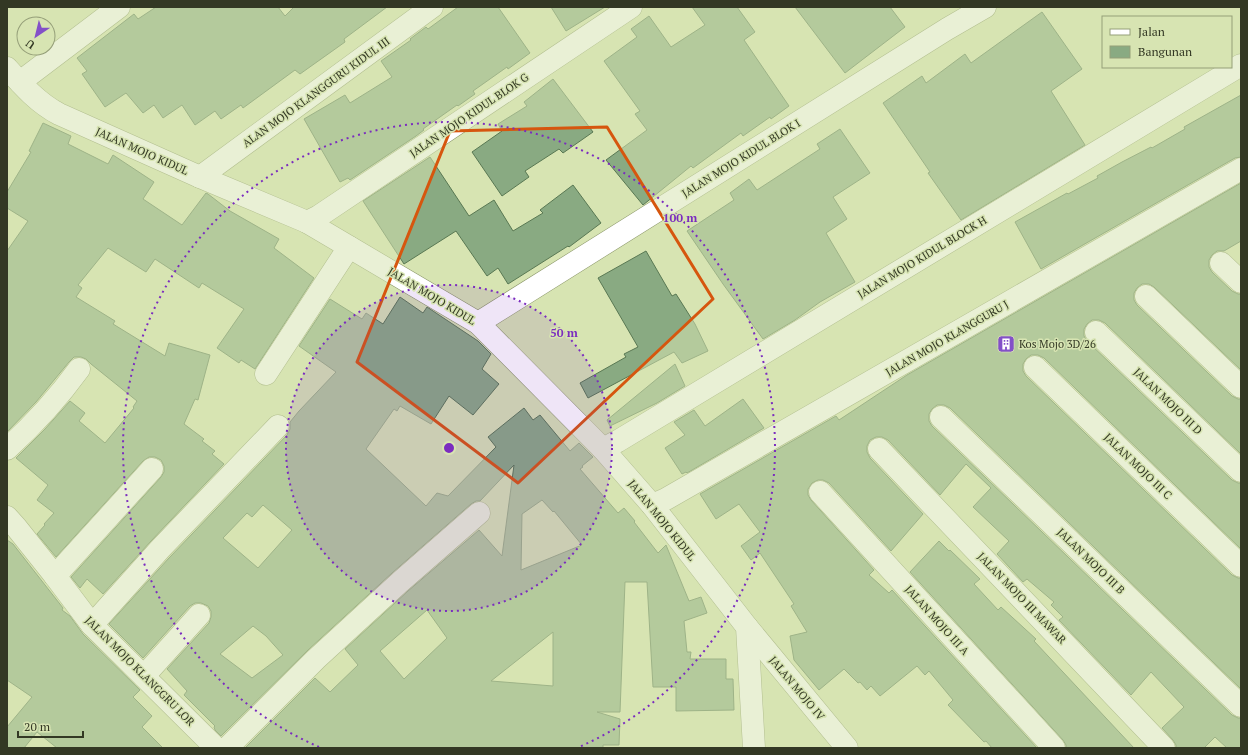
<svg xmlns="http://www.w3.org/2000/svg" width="1248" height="755" viewBox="0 0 1248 755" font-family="'PT Serif',serif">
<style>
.building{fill:#89aa82;stroke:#597853;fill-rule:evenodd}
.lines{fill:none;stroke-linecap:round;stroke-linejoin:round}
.street-casing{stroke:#879365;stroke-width:23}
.street{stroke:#fff;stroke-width:22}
.marked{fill:none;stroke:#d6560e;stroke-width:3;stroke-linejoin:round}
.ring{fill:none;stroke:#7b2cbf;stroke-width:2;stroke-dasharray:2 4}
.labels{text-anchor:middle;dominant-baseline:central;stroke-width:3;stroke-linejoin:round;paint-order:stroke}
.street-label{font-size:11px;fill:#333824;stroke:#d7e4b2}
.poi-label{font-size:11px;fill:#333824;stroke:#d7e4b2;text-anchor:start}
.centre{fill:#7b2cbf;stroke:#d7e4b2;stroke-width:2}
.ring-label{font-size:12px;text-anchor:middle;font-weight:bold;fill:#7b2cbf;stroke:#d7e4b2;stroke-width:3;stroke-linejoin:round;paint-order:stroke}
</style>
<rect width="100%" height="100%" fill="#d7e4b2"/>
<g class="building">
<path d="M156 7H278L285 16 294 7H387L344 39 345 42 300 74 295 70 243 108 241 105 221 119 215 111 195 125 182 105 163 118 154 105 143 113 126 93 105 107 82 74 87 71 77 58 134 14 138 19Z"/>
<path d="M458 7H498L530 53 508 69 507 67 473 91 475 94 458 106 457 105 423 129 424 130 416 136 350 180 348 178 340 182 304 119 345 95 350 103 392 77 381 61 411 40 410 39 426 27 428 29Z"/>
<path d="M551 7H605L566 31Z"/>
<path d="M692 7H737L755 32 744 40 789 106 771 119 770 117 743 136 741 133 693 168 691 166 643 205 606 160 647 130 635 114 640 111 604 61 637 37 631 29 649 16 671 47 705 25Z"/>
<path d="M795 7H890L905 27 845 73Z"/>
<path d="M1042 12 1082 69 1051 91 1085 145 961 220 928 173 930 172 883 103 922 76 926 83 965 54 971 63Z"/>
<path d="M553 79 593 132 563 153 559 149 525 171 529 177 502 196 472 152 502 131 498 124 527 106 524 102Z"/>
<path d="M1241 95V157L1235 158 1041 269 1015 222 1067 193 1068 194 1098 178 1097 176 1122 162 1151 147 1152 148 1185 129 1184 127Z"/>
<path d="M43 123 71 136 68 144 108 164 113 155 154 182 143 199 182 225 206 193 208 194 230 211 279 239 274 248 314 278 255 369 241 360 239 363 217 348 244 309 202 283 199 288 155 259 146 272 108 248 78 285 82 288 76 297 115 321 113 324 165 356 169 343 210 355 198 400 195 399 184 424 204 439 202 441 215 451 212 454 224 464 151 541 103 594 87 579 80 588 71 577 161 477 164 472V466L161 460 155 457H149L143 461 56 557 37 534 45 525 44 524 54 513 37 500 48 485 16 458 45 429 70 401 85 413 79 421 105 443 134 408 133 407 137 401 91 364 86 359 81 357H74L69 362 36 402 7 432V251L28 221 7 208V192L31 152 29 151Z"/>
<path d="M840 129 870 173 833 197 847 219 826 233 855 282 820 302 795 320 763 339 723 284 687 231 734 200 730 193 749 179 757 190 820 149 817 144Z"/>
<path d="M430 157 469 216 494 200 513 231 543 213 540 210 573 185 601 223 569 247 568 246 508 284 498 268 487 276 456 231 404 264 363 201Z"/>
<path d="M1241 183V241L1224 251H1217L1212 255 1209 260V267L1212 272 1232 291 1238 294H1241V370L1154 287 1149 284H1142L1137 288 1134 293V300L1137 305 1232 396 1238 399H1241V454L1105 323 1099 320H1092L1087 324 1084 329V336L1087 341 1232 480 1238 483H1241V549L1044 358 1038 355H1031L1026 359 1023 364V371L1026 376 1232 575 1238 578H1241V689L950 408 944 405H937L932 409 929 414V421L932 426 1232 715 1238 718H1241V748H1227L1215 737 1204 748H1176V745L1173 740 1162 728 1184 707 1151 672 1131 695 1059 620 1063 617 1051 605 1054 602 1027 579 1023 582 997 554 1009 541 973 507 991 488 966 464 940 495 888 440 882 437H876L870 440 867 446V452L870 458 923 514 891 551 829 483 823 480H818L812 483 808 489V495L811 500 874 570 869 575 889 593 892 590 1037 748H992L986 741 984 742 948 705 953 700 929 671 925 675 917 666 880 696 871 686 867 690 860 682 858 683 844 669 819 690 794 660 790 636 807 632 791 606 794 604 760 553 751 560 741 546 760 532 739 504 716 519 700 494 836 416 839 420 907 375Z"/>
<path d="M646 251 672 296 676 294 695 324 708 351 682 363 674 352 588 398 580 383 626 357 624 354 638 347 598 278Z"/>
<path d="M400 297 423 313 427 307 478 341 491 354 482 369 499 384 473 415 449 396 431 424 400 406 397 411 394 409 366 449 426 506 437 493 448 496 496 447 488 437 524 408 533 420 540 415 570 451 579 443 593 457 582 466 583 467 580 469 618 513 624 508 635 521 634 522 658 553 666 545 689 601 701 597 707 613 684 621 687 652H691L690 659H726V679H733L734 710 676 711V687H653L647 582H625L620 712H597L620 719 619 745H603V748H245L315 678 330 692 358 665 345 649 408 591 479 530 502 556 514 465 480 501H476L471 504 392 573 308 650 221 736 215 730 214 727 215 726 184 695 187 691 167 669 209 623 211 617V611L208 606 201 603H195L190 606 143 658 109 624 169 558 287 435 290 429V422L299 411 336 372 299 346 330 299 362 319 366 313 383 324ZM542 500 553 512 554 511 582 545 521 570 522 514ZM263 505 292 530 258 568 223 538 247 513 252 517ZM427 610 447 638 404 679 380 651ZM253 626 266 636 283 655 252 678 220 654ZM553 632V686L491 681Z"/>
<path d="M675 364 685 386 657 403 610 426 607 420Z"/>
<path d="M743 399 764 428 687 473 686 472 682 474 665 448 685 435 674 422 694 410 705 426Z"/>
<path d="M7 540 13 544 63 608 62 610 70 616 83 634 140 690 133 697 152 716 142 727 163 748H57L37 732 24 748H7V727L32 697 7 680Z"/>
<path d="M939 541 949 551 950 550 980 579 974 584 998 610 1001 607 1036 639 1034 641 1134 748H1066V745L1063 740 910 572Z"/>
</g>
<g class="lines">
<defs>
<g id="street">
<path d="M7 68C23 86 38 103 59 114L200 177 307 222 478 323 603 449 652 505 747 627 754 748"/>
<path d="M20 82 119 7"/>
<path d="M200 177 432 7"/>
<path d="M307 222 319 216 631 7"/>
<path d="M1221 263 1241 282"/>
<path d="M1146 296 1241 387"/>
<path d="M478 323 947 29 985 7"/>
<path d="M1096 332 1241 471"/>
<path d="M1035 367 1241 566"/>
<path d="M266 374 349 247"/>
<path d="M941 417 1241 706"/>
<path d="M7 449C33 425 58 398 79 369"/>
<path d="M603 449 618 441 1241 65"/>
<path d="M879 449 1164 748"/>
<path d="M820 492 1054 748"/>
<path d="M652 505 666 499 1241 169"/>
<path d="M7 517 16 527 55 576 92 625 216 748"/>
<path d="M55 576 152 469"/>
<path d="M92 625 160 549 278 426"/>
<path d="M747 627 847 748"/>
<path d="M144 676 199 615"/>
<path d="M227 748 316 659 400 582 479 513"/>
</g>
</defs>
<use href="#street" class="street-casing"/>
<use href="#street" class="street"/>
</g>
<path d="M0 0H1248V755H0ZM607 127 713 299 518 483 357 362 450 131Z" fill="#d7e4b2" fill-opacity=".55" fill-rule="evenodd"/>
<path class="marked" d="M607 127 713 299 518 483 357 362 450 131Z"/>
<circle cx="449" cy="448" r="163" fill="#7b2cbf" fill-opacity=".12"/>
<g class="ring">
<circle cx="449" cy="448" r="163"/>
<path d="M319 747A326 326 0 1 1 579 747"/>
</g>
<defs>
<symbol id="building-square" viewBox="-11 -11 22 22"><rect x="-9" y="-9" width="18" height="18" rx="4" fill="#8350c8" stroke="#d7e4b2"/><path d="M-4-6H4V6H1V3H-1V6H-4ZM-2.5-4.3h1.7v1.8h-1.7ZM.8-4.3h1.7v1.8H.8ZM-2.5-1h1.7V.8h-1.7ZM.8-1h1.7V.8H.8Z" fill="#fff"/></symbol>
</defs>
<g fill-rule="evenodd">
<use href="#building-square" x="996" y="334" width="20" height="20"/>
</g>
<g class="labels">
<g class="street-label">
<text transform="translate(316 92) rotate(-36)">ALAN MOJO KLANGGURU KIDUL III</text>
<text transform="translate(469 115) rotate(-34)">JALAN MOJO KIDUL BLOK G</text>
<text transform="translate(142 151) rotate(24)">JALAN MOJO KIDUL</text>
<text transform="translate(741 158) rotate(-32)">JALAN MOJO KIDUL BLOK I</text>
<text transform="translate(922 257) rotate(-31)">JALAN MOJO KIDUL BLOCK H</text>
<text transform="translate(432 296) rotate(31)">JALAN MOJO KIDUL</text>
<text transform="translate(947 338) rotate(-30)">JALAN MOJO KLANGGURU J</text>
<text transform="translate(1168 401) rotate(44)">JALAN MOJO III D</text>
<text transform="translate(1138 466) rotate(44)">JALAN MOJO III C</text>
<text transform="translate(662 520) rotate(51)">JALAN MOJO KIDUL</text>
<text transform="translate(1091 561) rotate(44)">JALAN MOJO III B</text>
<text transform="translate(1022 598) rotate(46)">JALAN MOJO III MAWAR</text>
<text transform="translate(937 620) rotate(48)">JALAN MOJO III A</text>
<text transform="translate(140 671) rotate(45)">JALAN MOJO KLANGGRU LOR</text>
<text transform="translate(797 688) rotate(50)">JALAN MOJO IV</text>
</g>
<g class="poi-label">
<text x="1019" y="344">Kos Mojo 3D/26</text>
</g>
</g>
<circle cx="449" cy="448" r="6" class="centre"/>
<g class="ring-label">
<text x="680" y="222">100 m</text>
<text x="564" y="337">50 m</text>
</g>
<rect width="1248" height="755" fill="none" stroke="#333824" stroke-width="16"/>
<rect x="1102" y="16" width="130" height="52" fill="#d7e4b2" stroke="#959f79"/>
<rect x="1110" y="29" width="20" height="6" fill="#ffffff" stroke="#959f79"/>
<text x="1138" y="36" font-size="12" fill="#333824">Jalan</text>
<rect x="1110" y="46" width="20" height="12" fill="#89aa82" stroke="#959f79"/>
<text x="1138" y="56" font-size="12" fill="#333824">Bangunan</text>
<g transform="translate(36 36) rotate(215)"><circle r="19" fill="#d7e4b2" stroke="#959f79"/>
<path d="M0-3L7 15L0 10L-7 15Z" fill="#8350c8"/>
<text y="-6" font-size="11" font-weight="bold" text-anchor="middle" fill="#333824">U</text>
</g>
<path d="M18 731v6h65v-6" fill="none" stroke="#333824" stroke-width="2"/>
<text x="24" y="731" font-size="12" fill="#333824" stroke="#d7e4b2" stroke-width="3" paint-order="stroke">20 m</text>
</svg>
